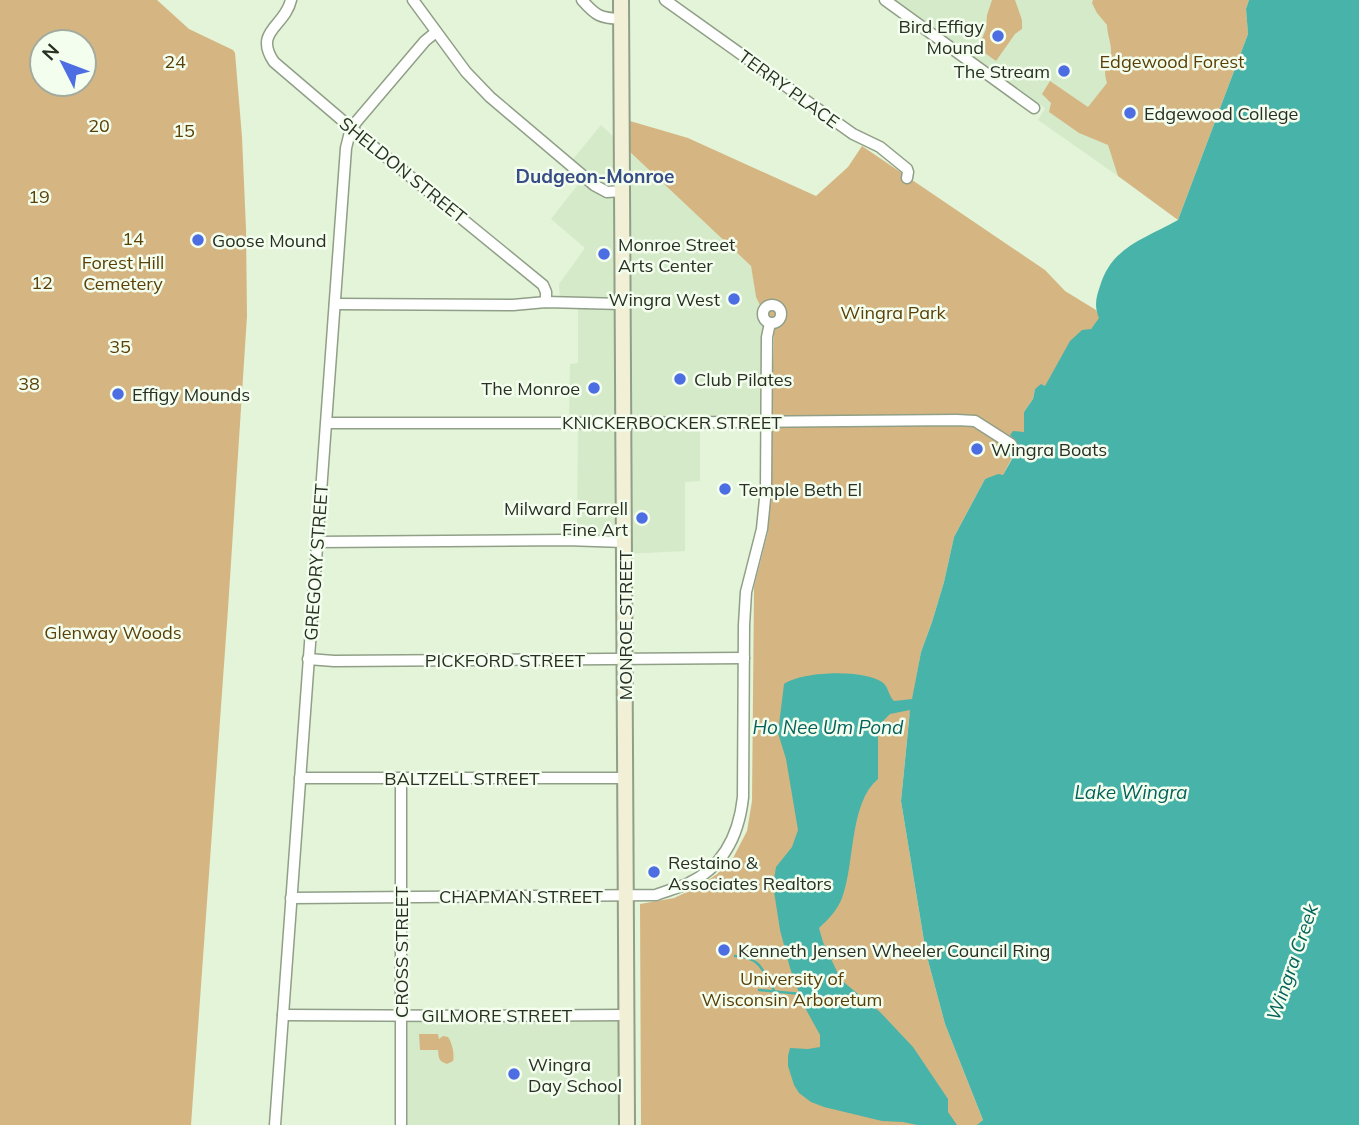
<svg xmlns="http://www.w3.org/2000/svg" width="1359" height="1125" viewBox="0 0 1359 1125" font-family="Mulish,sans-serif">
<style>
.built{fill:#d5eac9}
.green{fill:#d5b683;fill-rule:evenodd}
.water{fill:#48b3a9}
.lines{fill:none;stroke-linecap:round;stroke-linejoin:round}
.stream{stroke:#48b3a9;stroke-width:2.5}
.street-casing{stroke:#909f87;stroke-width:13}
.secondary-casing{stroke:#909f87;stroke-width:18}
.street{stroke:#fff;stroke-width:10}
.secondary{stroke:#f1f0d6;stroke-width:14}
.poi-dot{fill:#4c6ee2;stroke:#f4feee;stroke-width:2.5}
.labels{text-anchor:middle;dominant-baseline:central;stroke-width:5;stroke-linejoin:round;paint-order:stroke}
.poi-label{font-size:18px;fill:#292f25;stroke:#f4feee;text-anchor:start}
.park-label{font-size:18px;fill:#5a3f06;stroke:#f4feee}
.street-label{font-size:18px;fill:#292f25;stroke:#f4feee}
.neighbourhood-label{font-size:19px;font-weight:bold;fill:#384c86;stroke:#f4feee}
.water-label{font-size:19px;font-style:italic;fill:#04625c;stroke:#f4feee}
</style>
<rect width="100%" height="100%" fill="#e3f4d9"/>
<g class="built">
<path d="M895 0H1249L1246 9 1248 34 1128 183 1038 120 1045 108Z"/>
<path d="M601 125 751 266 756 296 762 311V317L766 323V421L700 422V481L685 482V551L625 554 624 542 577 541 578 423H569L570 364 578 363V303H560L559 284 585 248 551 219 580 182 565 169Z"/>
<path d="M627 1015V1125H401V1016Z"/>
</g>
<g class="green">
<path d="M0 0H157L189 29 233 50 235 53 242 137 246 229 247 316 228 609 191 1125H0ZM42 42H84V84H42Z"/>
<path d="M992 0H1015L1022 20V29L1015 34 996 61 978 48 986 29 987 15Z"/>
<path d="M1093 0H1249L1246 9 1248 34 1178 220 1118 176 1108 145 1079 133 1049 112 1051 103 1042 94 1050 81 1088 107 1107 83C1102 65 1109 69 1111 54 1112 45 1107 34 1107 25L1097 13 1092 3Z"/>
<path d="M630 121 688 138 816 196 848 167 862 146 1045 270 1065 291 1096 310 1100 318 1091 329 1071 341 1045 387 1035 389 1033 399 1024 412V432L1014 439 1007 454 1012 458 1003 475 985 479 954 537 944 582 932 622 921 652 909 719 901 801 926 953 945 1024 983 1120 978 1125H641L640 904 674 898 700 886 717 874 732 860 747 831 752 801 754 587 768 532 774 334 756 297 751 266 630 152Z"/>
<path d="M419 1034H438L439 1039 443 1036 448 1037C452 1042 455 1056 453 1061L447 1064C438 1061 439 1058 438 1050H420Z"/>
</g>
<path class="water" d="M1249 0H1359V1125H977L983 1120 945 1024 926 953 901 801 910 710 890 714 878 726V779C849 803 855 864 842 898 838 909 828 920 819 928L823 942 841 980 880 1012 913 1047 948 1099V1112L957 1125H917L903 1122 882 1121 824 1107 811 1102 799 1093 794 1085 788 1066V1056L790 1048 808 1049 820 1047V1035L803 1004 790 968 780 930 773 885 776 867 792 847 798 830 786 759 778 733 784 684C802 671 864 669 882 682 889 687 888 695 894 701L912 699 921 652 932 622 944 582 954 537 985 479 998 474 1003 475 1012 459 1007 454 1014 439 1010 435 1013 431 1024 432V412L1033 399 1035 389 1041 384 1045 386 1070 341 1082 330 1091 329 1099 318C1094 306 1096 298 1100 286 1112 246 1145 239 1178 220L1248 34 1246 9Z"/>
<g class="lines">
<g class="stream">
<path d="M735 956C761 957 763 971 775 992"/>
<path d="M759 990 801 994"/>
</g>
<defs>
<g id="street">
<path d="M291 0C285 27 253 31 274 62L363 138 543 285 546 292V302"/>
<path d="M413 0 466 72 490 97 594 185 607 192 622 191"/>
<path d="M582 0C596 16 600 18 621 19"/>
<path d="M665 0 853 134 880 147 907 169 908 172 907 178"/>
<path d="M885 0 1034 108"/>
<path d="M335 304 513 305 546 302 622 304"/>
<circle cx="772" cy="314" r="9"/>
<path d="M327 423H624L957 420 975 421 1011 444"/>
<path d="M318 542 566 540 624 542"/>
<path d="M308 659 334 661 744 658"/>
<path d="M300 778H625"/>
<path d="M401 778V1125"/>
<path d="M291 898 656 895C666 891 677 888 687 884 724 867 739 835 743 797L744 625 746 592 762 529 766 489 767 337 770 323"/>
<path d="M283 1015 481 1016 627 1015"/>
<path d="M275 1125 346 148 351 128 425 41 436 32"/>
</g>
<path id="secondary" d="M621 0 627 1125"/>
</defs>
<use href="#street" class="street-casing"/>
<use href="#secondary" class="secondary-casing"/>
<use href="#street" class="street"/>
<use href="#secondary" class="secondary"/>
</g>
<g class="poi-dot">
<circle cx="998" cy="36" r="7"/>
<circle cx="1064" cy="71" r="7"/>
<circle cx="1130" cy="113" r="7"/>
<circle cx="198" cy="240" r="7"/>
<circle cx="604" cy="254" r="7"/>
<circle cx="734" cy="299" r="7"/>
<circle cx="680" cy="379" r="7"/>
<circle cx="594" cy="388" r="7"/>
<circle cx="118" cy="394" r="7"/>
<circle cx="977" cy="449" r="7"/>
<circle cx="725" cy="489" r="7"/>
<circle cx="642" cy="518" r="7"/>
<circle cx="654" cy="872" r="7"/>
<circle cx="724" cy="950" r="7"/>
<circle cx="514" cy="1074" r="7"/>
</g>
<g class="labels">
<g class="poi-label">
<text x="984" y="26" text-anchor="end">Bird Effigy<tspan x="984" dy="21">Mound</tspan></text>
<text x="1050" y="71" text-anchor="end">The Stream</text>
<text x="1144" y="113">Edgewood College</text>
<text x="212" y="240">Goose Mound</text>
<text x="618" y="244">Monroe Street<tspan x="618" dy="21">Arts Center</tspan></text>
<text x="720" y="299" text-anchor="end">Wingra West</text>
<text x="694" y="379">Club Pilates</text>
<text x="580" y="388" text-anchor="end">The Monroe</text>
<text x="132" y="394">Effigy Mounds</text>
<text x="991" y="449">Wingra Boats</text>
<text x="739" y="489">Temple Beth El</text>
<text x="628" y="508" text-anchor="end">Milward Farrell<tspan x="628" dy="21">Fine Art</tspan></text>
<text x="668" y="862">Restaino &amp;<tspan x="668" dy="21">Associates Realtors</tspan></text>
<text x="738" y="950">Kenneth Jensen Wheeler Council Ring</text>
<text x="528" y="1064">Wingra<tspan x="528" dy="21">Day School</tspan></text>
</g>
<g class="park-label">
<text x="175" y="61">24</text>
<text x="1172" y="61">Edgewood Forest</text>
<text x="99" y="125">20</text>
<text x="184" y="130">15</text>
<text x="39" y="196">19</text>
<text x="133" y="238">14</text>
<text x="123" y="262">Forest Hill<tspan x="123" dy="21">Cemetery</tspan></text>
<text x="42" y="282">12</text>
<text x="893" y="312">Wingra Park</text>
<text x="120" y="346">35</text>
<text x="29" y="383">38</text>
<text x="113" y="632">Glenway Woods</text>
<text x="792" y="978">University of<tspan x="792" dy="21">Wisconsin Arboretum</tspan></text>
</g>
<g class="street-label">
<text transform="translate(789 89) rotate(36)">TERRY PLACE</text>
<text transform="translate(403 170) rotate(39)">SHELDON STREET</text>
<text x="672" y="422">KNICKERBOCKER STREET</text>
<text transform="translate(316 562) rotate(-86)">GREGORY STREET</text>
<text transform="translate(625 625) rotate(-90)">MONROE STREET</text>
<text x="505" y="660">PICKFORD STREET</text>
<text x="462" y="778">BALTZELL STREET</text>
<text x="521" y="896">CHAPMAN STREET</text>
<text transform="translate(401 952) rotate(-90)">CROSS STREET</text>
<text x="497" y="1015">GILMORE STREET</text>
</g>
<g class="neighbourhood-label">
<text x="595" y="176">Dudgeon-Monroe</text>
</g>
<g class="water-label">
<text x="828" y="727">Ho Nee Um Pond</text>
<text x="1131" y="792">Lake Wingra</text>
<text transform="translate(1292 962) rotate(-71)">Wingra Creek</text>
</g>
</g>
<g transform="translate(63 63) rotate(312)"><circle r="33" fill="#f4feee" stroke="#a3ab9e" stroke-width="2"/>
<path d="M0-5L12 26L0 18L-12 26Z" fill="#4c6ee2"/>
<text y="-10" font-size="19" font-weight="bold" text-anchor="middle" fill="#292f25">N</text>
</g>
</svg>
